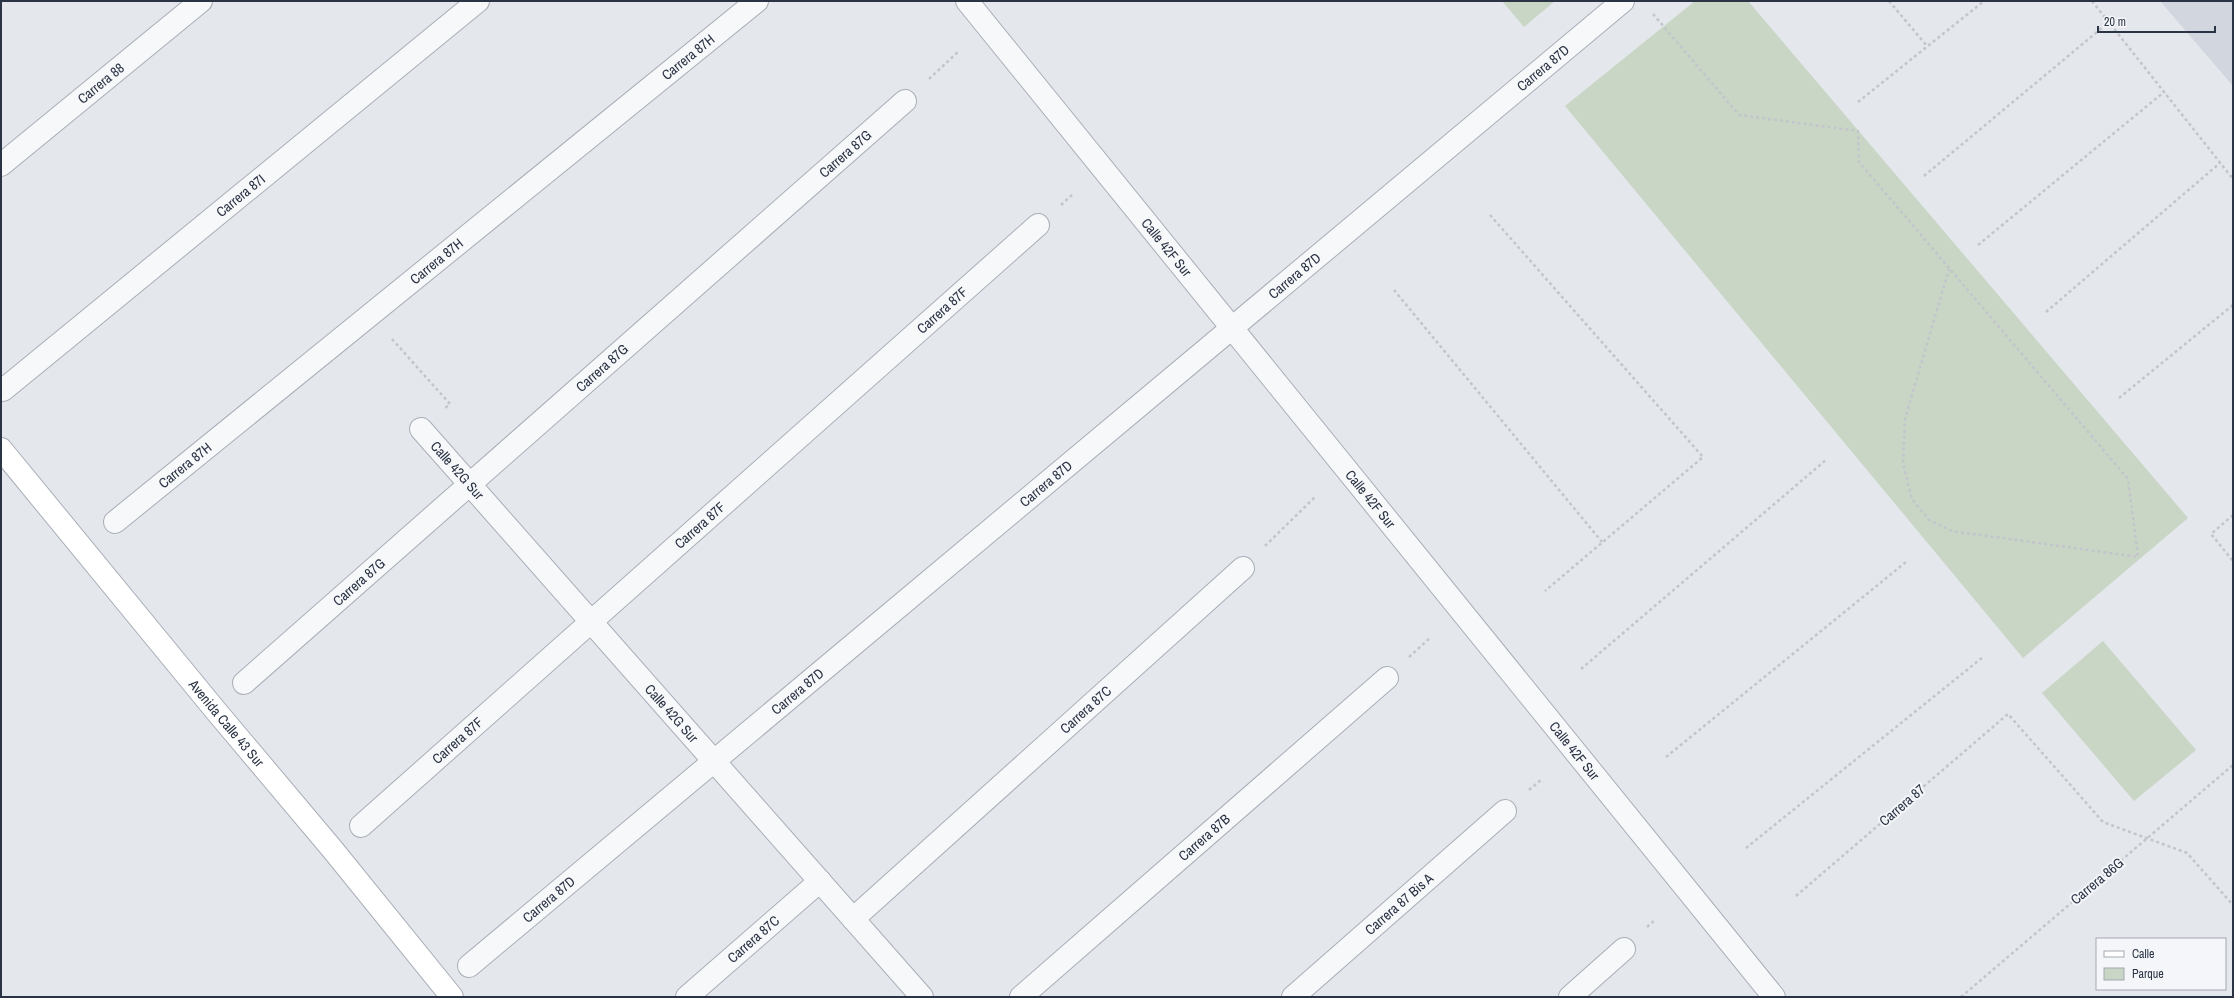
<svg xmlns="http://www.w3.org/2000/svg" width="2234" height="998" viewBox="0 0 2234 998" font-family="'Archivo Narrow',sans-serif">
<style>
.built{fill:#d2d6de}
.green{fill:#c9d6c5}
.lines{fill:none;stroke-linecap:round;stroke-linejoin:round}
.street-casing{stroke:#a9aeb7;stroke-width:24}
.secondary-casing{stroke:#a9aeb7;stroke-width:24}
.path{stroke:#c2c5cb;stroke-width:2.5;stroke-dasharray:3 3;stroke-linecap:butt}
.street{stroke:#f7f8fa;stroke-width:22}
.secondary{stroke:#fff;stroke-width:22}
.labels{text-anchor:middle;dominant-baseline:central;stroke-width:4;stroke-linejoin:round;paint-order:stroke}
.street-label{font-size:14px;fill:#2b3445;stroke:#f4f6f9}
</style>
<rect width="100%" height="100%" fill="#e4e7ec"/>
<path class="built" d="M2160 1H2233V86Z"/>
<g class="green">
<path d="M1502 1H1555L1524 27Z"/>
<path d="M1695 1H1748L2188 518 2023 658 1565 106Z"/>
<path d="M2103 641 2196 750 2134 801 2042 693Z"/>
</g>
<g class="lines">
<defs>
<g id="street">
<path id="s1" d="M967 1 1774 997"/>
<path id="s2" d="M1 165 201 1"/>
<path id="s3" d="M3 390 478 1"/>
<path id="s4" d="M421 429 922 997"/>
<path id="s5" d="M115 522 757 1"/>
<path id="s6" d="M244 683 905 101"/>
<path id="s7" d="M361 826 1038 225"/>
<path id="s8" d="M853 919 1243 568"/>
<path id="s9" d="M469 966 1623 1"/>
<path id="s10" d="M687 997 820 881"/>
<path id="s11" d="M1021 997 1387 678"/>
<path id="s12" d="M1293 997 1505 811"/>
<path d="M1570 997 1624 949"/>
</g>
<g id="secondary">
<path id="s13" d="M1 449 216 711 333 850 452 997"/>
</g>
</defs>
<use href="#street" class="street-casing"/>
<use href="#secondary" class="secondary-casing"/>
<g class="path">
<path d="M1889 1 1927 46"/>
<path d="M2092 1 2233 179"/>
<path d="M1653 14 1739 115 1858 131 1859 162 2128 479 2138 557 1952 531 1929 520 1912 499 1903 463 1905 419 1949 269"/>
<path d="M929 79 959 51"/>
<path d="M1858 102 1984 1"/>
<path d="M1924 176 2109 22"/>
<path d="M1061 205 1073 194"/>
<path d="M1490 215 1703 457 1545 591"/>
<path d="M1978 245 2164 92"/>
<path d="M1394 290 1602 542"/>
<path d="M2046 312 2220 163"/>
<path d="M392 339 450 404 445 408"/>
<path d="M2119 398 2233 305"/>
<path d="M2233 515 2211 534 2233 561"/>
<path d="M1265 546 1316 496"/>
<path d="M1409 657 1430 638"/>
<path d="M1581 669 1827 459"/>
<path d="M1666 757 1906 562"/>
<path d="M1529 790 1542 779"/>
<path d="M1746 848 1983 657"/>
<path d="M1796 896 2008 714 2103 822 2187 853 2233 905"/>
<path d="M1647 927 1655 920"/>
<path d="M1961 997 2233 765"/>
</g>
<use href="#street" class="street"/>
<use href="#secondary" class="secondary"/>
</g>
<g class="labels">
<g class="street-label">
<text stroke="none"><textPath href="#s5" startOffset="738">Carrera 87H</textPath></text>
<text stroke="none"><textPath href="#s9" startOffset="1400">Carrera 87D</textPath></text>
<text stroke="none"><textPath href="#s2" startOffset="129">Carrera 88</textPath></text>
<text stroke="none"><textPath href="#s6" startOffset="801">Carrera 87G</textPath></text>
<text stroke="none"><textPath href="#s3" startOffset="307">Carrera 87I</textPath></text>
<text stroke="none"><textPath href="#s1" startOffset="317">Calle 42F Sur</textPath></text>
<text stroke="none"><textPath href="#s5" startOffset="414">Carrera 87H</textPath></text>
<text stroke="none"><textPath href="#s9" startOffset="1076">Carrera 87D</textPath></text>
<text stroke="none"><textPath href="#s7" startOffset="777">Carrera 87F</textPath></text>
<text stroke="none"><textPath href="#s6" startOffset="477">Carrera 87G</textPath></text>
<text stroke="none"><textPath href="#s5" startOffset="90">Carrera 87H</textPath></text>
<text stroke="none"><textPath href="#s4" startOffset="55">Calle 42G Sur</textPath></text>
<text stroke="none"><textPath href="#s9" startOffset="752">Carrera 87D</textPath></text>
<text stroke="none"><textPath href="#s1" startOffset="641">Calle 42F Sur</textPath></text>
<text stroke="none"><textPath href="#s7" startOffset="453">Carrera 87F</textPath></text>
<text stroke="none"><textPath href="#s6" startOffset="153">Carrera 87G</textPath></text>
<text stroke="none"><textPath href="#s9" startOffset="428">Carrera 87D</textPath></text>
<text stroke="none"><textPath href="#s8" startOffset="313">Carrera 87C</textPath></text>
<text stroke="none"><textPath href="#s4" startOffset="379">Calle 42G Sur</textPath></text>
<text stroke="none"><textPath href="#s13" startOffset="355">Avenida Calle 43 Sur</textPath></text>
<text stroke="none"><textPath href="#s7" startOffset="129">Carrera 87F</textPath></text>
<text stroke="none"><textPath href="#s1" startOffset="965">Calle 42F Sur</textPath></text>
<text transform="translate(1902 805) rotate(-41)">Carrera 87</text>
<text stroke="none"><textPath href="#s11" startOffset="243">Carrera 87B</textPath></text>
<text transform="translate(2097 881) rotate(-40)">Carrera 86G</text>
<text stroke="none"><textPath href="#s9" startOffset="104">Carrera 87D</textPath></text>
<text stroke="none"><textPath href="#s12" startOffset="141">Carrera 87 Bis A</textPath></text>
<text stroke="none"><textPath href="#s10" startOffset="88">Carrera 87C</textPath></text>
</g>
</g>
<rect width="2234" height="998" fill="none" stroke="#2b3445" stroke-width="4"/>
<rect x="2096" y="938" width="130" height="52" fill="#f4f6f9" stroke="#a4a8b1"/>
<rect x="2104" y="951" width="20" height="6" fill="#ffffff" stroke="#a4a8b1"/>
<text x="2132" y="958" font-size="12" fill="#2b3445">Calle</text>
<rect x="2104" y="968" width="20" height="12" fill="#c9d6c5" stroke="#a4a8b1"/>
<text x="2132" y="978" font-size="12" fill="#2b3445">Parque</text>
<path d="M2098 26v6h117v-6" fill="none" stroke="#2b3445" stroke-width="2"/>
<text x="2104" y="26" font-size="12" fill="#2b3445" stroke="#f4f6f9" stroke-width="3" paint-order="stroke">20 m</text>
</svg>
